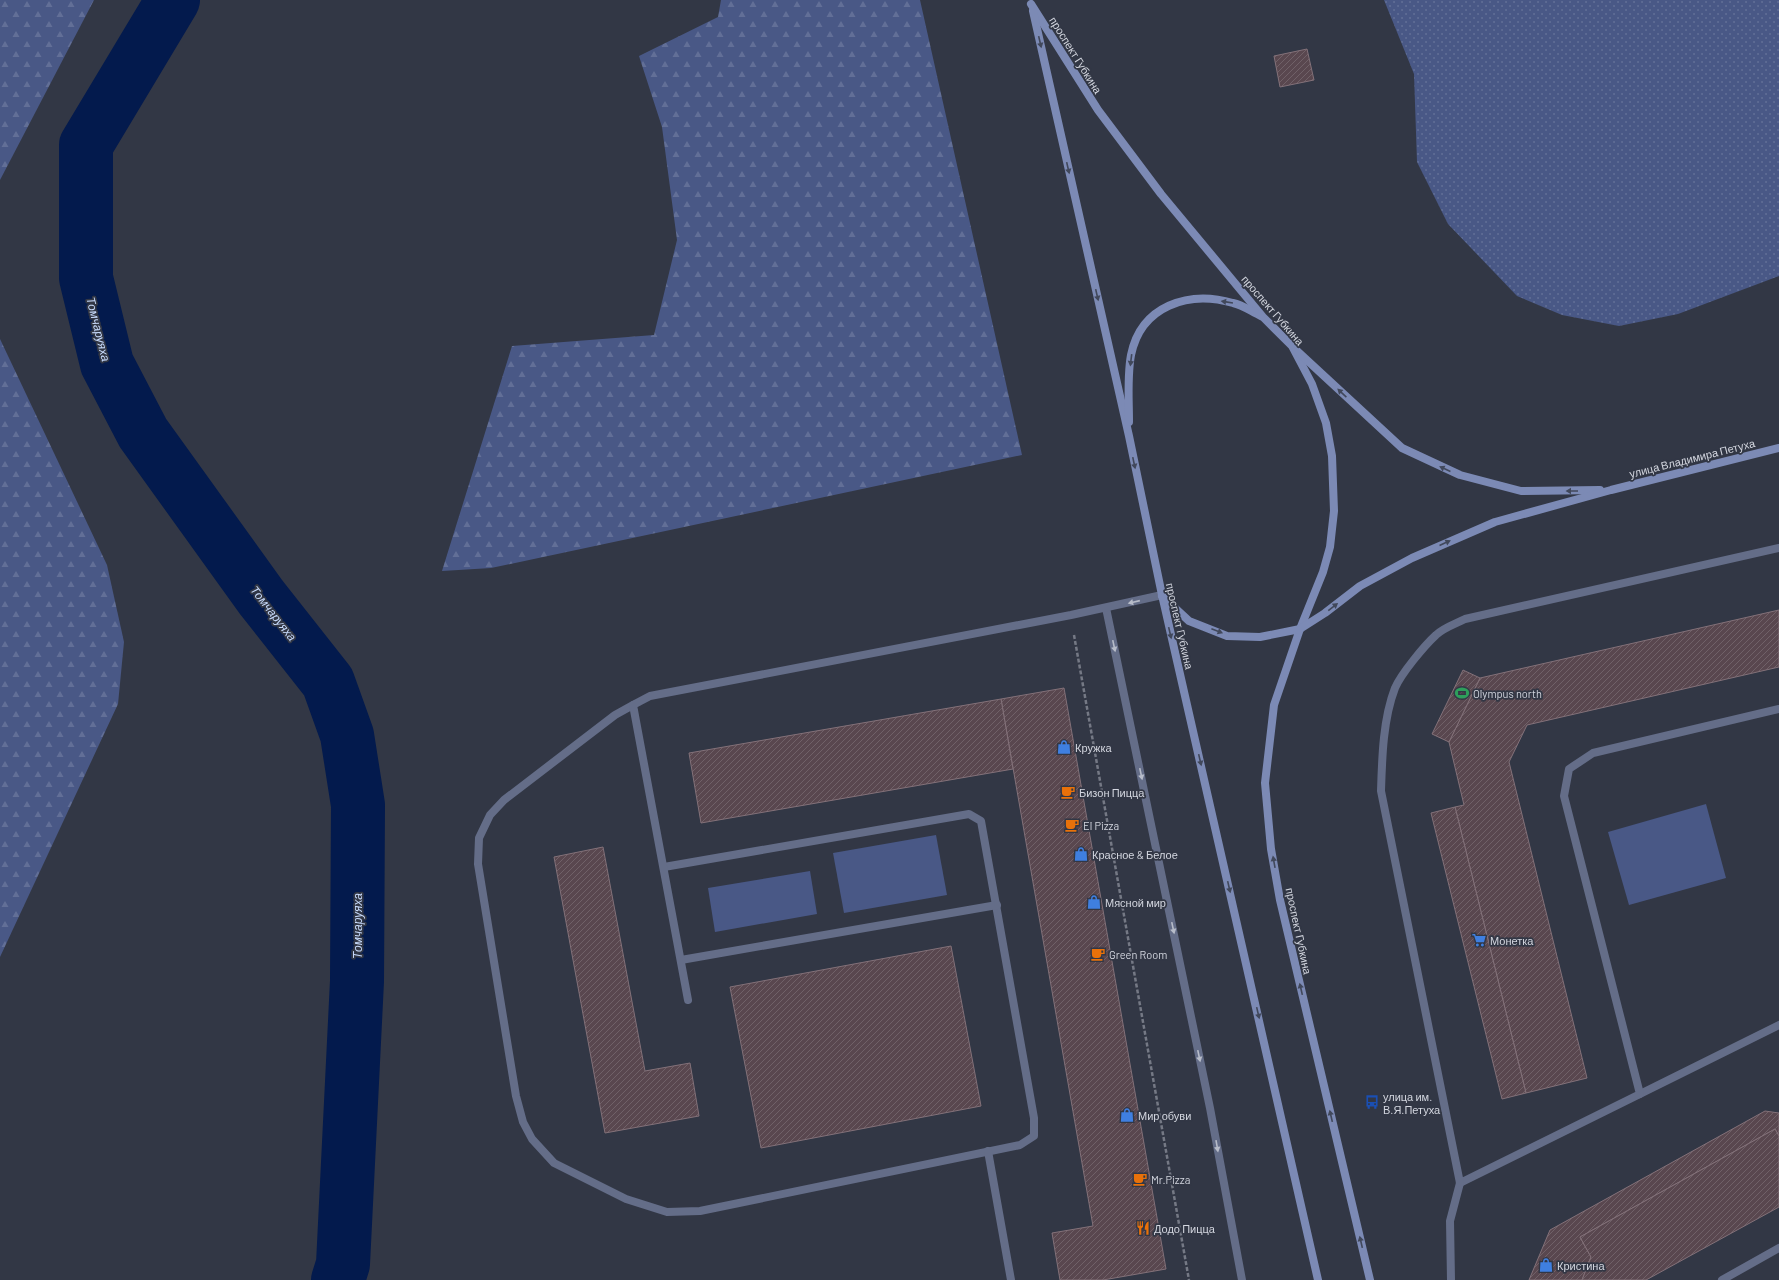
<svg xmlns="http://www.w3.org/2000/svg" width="1779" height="1280" viewBox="0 0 1779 1280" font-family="Barlow,sans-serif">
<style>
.grass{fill:url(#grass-dots)}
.forest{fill:url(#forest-firs)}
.park{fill:#495886}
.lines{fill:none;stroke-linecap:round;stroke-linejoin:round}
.river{stroke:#031a4d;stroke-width:54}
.building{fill:url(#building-hatch);stroke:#837179}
.path{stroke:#757985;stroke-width:2.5;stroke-dasharray:4 2;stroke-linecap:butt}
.lane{stroke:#646d88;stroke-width:8}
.secondary{stroke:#7c8ab5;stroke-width:8}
.oneway{fill:#41485b}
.oneway2{fill:#b7bcc9}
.labels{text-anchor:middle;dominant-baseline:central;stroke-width:3.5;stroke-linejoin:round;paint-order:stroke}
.street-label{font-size:11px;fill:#d3d6df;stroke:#323745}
.poi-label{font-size:11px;fill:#d3d6df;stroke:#323745;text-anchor:start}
.water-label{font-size:12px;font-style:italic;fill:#c7dafc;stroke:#323745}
</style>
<defs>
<pattern id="grass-dots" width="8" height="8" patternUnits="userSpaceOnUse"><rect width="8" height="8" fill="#495886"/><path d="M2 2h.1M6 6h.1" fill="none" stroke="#626f97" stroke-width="1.8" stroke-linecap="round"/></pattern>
<pattern id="forest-firs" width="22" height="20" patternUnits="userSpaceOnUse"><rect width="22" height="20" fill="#495886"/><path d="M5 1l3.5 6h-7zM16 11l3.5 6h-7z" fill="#626f97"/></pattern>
<pattern id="building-hatch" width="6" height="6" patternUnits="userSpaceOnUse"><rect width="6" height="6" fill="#59474f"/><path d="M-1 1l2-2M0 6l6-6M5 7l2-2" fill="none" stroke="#706168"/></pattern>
</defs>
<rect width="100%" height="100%" fill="#323745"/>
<path class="grass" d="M1384 0H1779V276L1678 314 1619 326 1562 315 1517 296 1448 224 1417 162 1414 74Z"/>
<g class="forest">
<path d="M0 0H94L0 180Z"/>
<path d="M721 0H920L1022 455 491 568 442 571 512 346 654 335 677 240 662 127 639 56 718 17Z"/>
<path d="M0 339 107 565 124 642 118 704 0 957Z"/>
</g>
<g class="park">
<path d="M1706 804 1726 878 1629 905 1608 832Z"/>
<path d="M936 835 947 895 844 913 833 853Z"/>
<path d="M810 871 817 914 715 932 708 888Z"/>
</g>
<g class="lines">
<path class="river" d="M173 0 86 145V278L107 364 143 433 261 597 328 682 347 735 358 805 357 981 343 1264 338 1280"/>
</g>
<g class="building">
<path d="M1307 49 1314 80 1280 87 1274 56Z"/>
<path d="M1779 610V667L1527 725 1509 762 1587 1078 1526 1093 1455 807 1464 805 1449 742 1480 678Z"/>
<path d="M1463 670 1480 678 1449 742 1432 734Z"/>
<path d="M1064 688 1166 1269 1103 1280H1060L1052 1233 1093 1226 1001 699Z"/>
<path d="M1001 699 1013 769 701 823 689 753Z"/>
<path d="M1455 807 1526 1093 1502 1099 1431 813Z"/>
<path d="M603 847 645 1071 690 1063 699 1116 605 1133 554 857Z"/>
<path d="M951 946 981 1106 761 1148 730 987Z"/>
<path d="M1765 1111 1779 1113V1136L1775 1129 1580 1237 1591 1257 1582 1280H1529L1550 1230Z"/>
<path d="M1775 1129 1779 1136V1207L1646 1280H1582L1591 1257 1580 1237Z"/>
</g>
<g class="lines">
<path class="path" d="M1074 635 1189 1280"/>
<g class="lane">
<path d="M1106 608 1210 1108 1242 1280"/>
<path d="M633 705 615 715 504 800 490 815 479 838 478 864 516 1096 523 1122 532 1139 554 1163 626 1199 667 1212 700 1211 1020 1145 1034 1136V1118L981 821 969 814 664 867"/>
<path d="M681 960 997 905"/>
<path d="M688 1000 633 705 650 696 1071 615 1162 595"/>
<path d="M1640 1094 1779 1025"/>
<path d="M988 1151 1011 1280"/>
<path d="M1460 1183 1640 1094 1564 796 1569 769 1593 753 1779 709"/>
<path d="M1451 1280 1450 1221 1460 1183 1381 791C1382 758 1383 719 1395 688 1401 674 1424 646 1436 635 1443 628 1455 624 1465 619L1779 548"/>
<path d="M1722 1280 1779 1248"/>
</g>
<g class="secondary">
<path d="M1031 4 1098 110 1161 194 1263 317 1292 346 1312 384 1326 423 1332 456 1334 511 1330 547 1323 572 1300 629 1274 705 1265 783 1271 849 1280 900 1370 1280"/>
<path d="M1033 11 1129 436 1162 595 1318 1280"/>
<path d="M1296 350 1402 448 1460 475 1521 491 1600 490"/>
<path d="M1129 422C1129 400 1127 377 1131 355 1141 306 1188 290 1233 303 1243 305 1252 312 1261 316"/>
<path d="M1162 596 1189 621 1227 636 1260 637 1300 629 1325 613 1360 586 1412 558 1495 522 1611 490 1779 448"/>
</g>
</g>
<defs><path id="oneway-solid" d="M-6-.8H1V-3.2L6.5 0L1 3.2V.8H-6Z"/></defs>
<g class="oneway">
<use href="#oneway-solid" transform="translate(1040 42) rotate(77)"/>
<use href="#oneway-solid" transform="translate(1068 168) rotate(77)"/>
<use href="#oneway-solid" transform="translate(1097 295) rotate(77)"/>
<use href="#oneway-solid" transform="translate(1227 302) rotate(-171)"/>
<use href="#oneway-solid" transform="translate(1131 360) rotate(97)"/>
<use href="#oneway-solid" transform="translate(1342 393) rotate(-137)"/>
<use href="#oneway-solid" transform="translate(1134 463) rotate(78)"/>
<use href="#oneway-solid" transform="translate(1445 469) rotate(-155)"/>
<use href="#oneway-solid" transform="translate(1572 491) rotate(180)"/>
<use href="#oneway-solid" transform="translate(1445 543) rotate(-24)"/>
<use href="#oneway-solid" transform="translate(1333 607) rotate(-38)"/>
<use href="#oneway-solid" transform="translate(1217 631) rotate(21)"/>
<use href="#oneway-solid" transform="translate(1170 633) rotate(77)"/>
<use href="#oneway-solid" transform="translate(1200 760) rotate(77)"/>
<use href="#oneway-solid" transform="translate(1274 862) rotate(-100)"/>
<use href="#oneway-solid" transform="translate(1229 887) rotate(77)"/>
<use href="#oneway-solid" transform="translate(1301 989) rotate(-103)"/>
<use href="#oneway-solid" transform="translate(1258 1013) rotate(77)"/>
<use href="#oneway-solid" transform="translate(1331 1116) rotate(-103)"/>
<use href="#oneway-solid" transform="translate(1361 1242) rotate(-103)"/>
</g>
<g class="oneway2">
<use href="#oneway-solid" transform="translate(1134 602) rotate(167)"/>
<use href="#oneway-solid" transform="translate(1114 646) rotate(78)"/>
<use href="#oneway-solid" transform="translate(1141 774) rotate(78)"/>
<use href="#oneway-solid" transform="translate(1173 928) rotate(78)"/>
<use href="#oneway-solid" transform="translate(1199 1056) rotate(78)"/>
<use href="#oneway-solid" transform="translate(1217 1146) rotate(80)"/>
</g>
<defs>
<symbol id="stadium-bare" viewBox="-9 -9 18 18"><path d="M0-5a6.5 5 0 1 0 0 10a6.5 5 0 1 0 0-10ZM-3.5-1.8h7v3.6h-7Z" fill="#2e9e5b" stroke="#323745" stroke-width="2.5" paint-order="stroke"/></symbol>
<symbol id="shop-bare" viewBox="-9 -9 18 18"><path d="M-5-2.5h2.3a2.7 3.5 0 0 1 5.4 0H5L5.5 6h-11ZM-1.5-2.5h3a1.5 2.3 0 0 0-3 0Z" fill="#3f7fe0" stroke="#323745" stroke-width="2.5" paint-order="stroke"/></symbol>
<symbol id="cafe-bare" viewBox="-9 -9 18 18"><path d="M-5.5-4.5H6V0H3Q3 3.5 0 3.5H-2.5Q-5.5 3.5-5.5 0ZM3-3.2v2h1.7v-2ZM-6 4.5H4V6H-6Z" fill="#e8710a" stroke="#323745" stroke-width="2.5" paint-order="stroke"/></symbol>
<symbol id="supermarket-bare" viewBox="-9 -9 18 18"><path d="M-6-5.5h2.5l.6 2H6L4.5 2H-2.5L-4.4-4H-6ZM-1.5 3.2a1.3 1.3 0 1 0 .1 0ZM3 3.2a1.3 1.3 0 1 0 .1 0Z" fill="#3f7fe0" stroke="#323745" stroke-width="2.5" paint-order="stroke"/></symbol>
<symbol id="bus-bare" viewBox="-9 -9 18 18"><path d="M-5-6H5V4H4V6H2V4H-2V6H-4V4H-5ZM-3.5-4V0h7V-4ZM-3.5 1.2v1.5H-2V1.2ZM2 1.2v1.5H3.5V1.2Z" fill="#1a4fb4" stroke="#323745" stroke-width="2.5" paint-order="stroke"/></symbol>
<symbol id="restaurant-bare" viewBox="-9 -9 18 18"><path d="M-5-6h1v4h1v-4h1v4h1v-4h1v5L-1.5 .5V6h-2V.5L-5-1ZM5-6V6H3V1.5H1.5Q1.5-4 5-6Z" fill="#e8710a" stroke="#323745" stroke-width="2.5" paint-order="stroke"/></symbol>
</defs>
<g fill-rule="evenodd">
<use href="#stadium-bare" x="1452" y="683" width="20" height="20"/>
<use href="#shop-bare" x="1054" y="737" width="20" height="20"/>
<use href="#cafe-bare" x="1058" y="782" width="20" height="20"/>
<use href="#cafe-bare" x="1062" y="815" width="20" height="20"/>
<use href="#shop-bare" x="1071" y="844" width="20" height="20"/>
<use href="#shop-bare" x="1084" y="892" width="20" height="20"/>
<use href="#supermarket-bare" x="1469" y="930" width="20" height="20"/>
<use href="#cafe-bare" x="1088" y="944" width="20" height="20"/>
<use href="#bus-bare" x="1362" y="1092" width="20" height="20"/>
<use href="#shop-bare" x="1117" y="1105" width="20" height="20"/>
<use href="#cafe-bare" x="1130" y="1169" width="20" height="20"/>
<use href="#restaurant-bare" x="1133" y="1218" width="20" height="20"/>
<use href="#shop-bare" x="1536" y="1255" width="20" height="20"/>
</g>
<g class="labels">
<g class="street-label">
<text transform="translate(1076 55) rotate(58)">проспект Губкина</text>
<text transform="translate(1273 310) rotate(49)">проспект Губкина</text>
<text transform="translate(1692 458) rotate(-14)">улица Владимира Петуха</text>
<text transform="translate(1180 626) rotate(77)">проспект Губкина</text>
<text transform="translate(1299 931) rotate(78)">проспект Губкина</text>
</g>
<g class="poi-label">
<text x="1473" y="693">Olympus north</text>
<text x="1075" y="747">Кружка</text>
<text x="1079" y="792">Бизон Пицца</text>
<text x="1083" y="825">El Pizza</text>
<text x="1092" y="854">Красное &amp; Белое</text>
<text x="1105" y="902">Мясной мир</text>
<text x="1490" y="940">Монетка</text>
<text x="1109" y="954">Green Room</text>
<text x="1383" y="1096">улица им.<tspan x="1383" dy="13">В.Я.Петуха</tspan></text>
<text x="1138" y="1115">Мир обуви</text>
<text x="1151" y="1179">Mr.Pizza</text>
<text x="1154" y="1228">Додо Пицца</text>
<text x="1557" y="1265">Кристина</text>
</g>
<g class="water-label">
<text transform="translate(99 329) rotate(76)">Томчаруяха</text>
<text transform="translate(274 613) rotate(52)">Томчаруяха</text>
<text transform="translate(357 926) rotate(-90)">Томчаруяха</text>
</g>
</g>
</svg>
